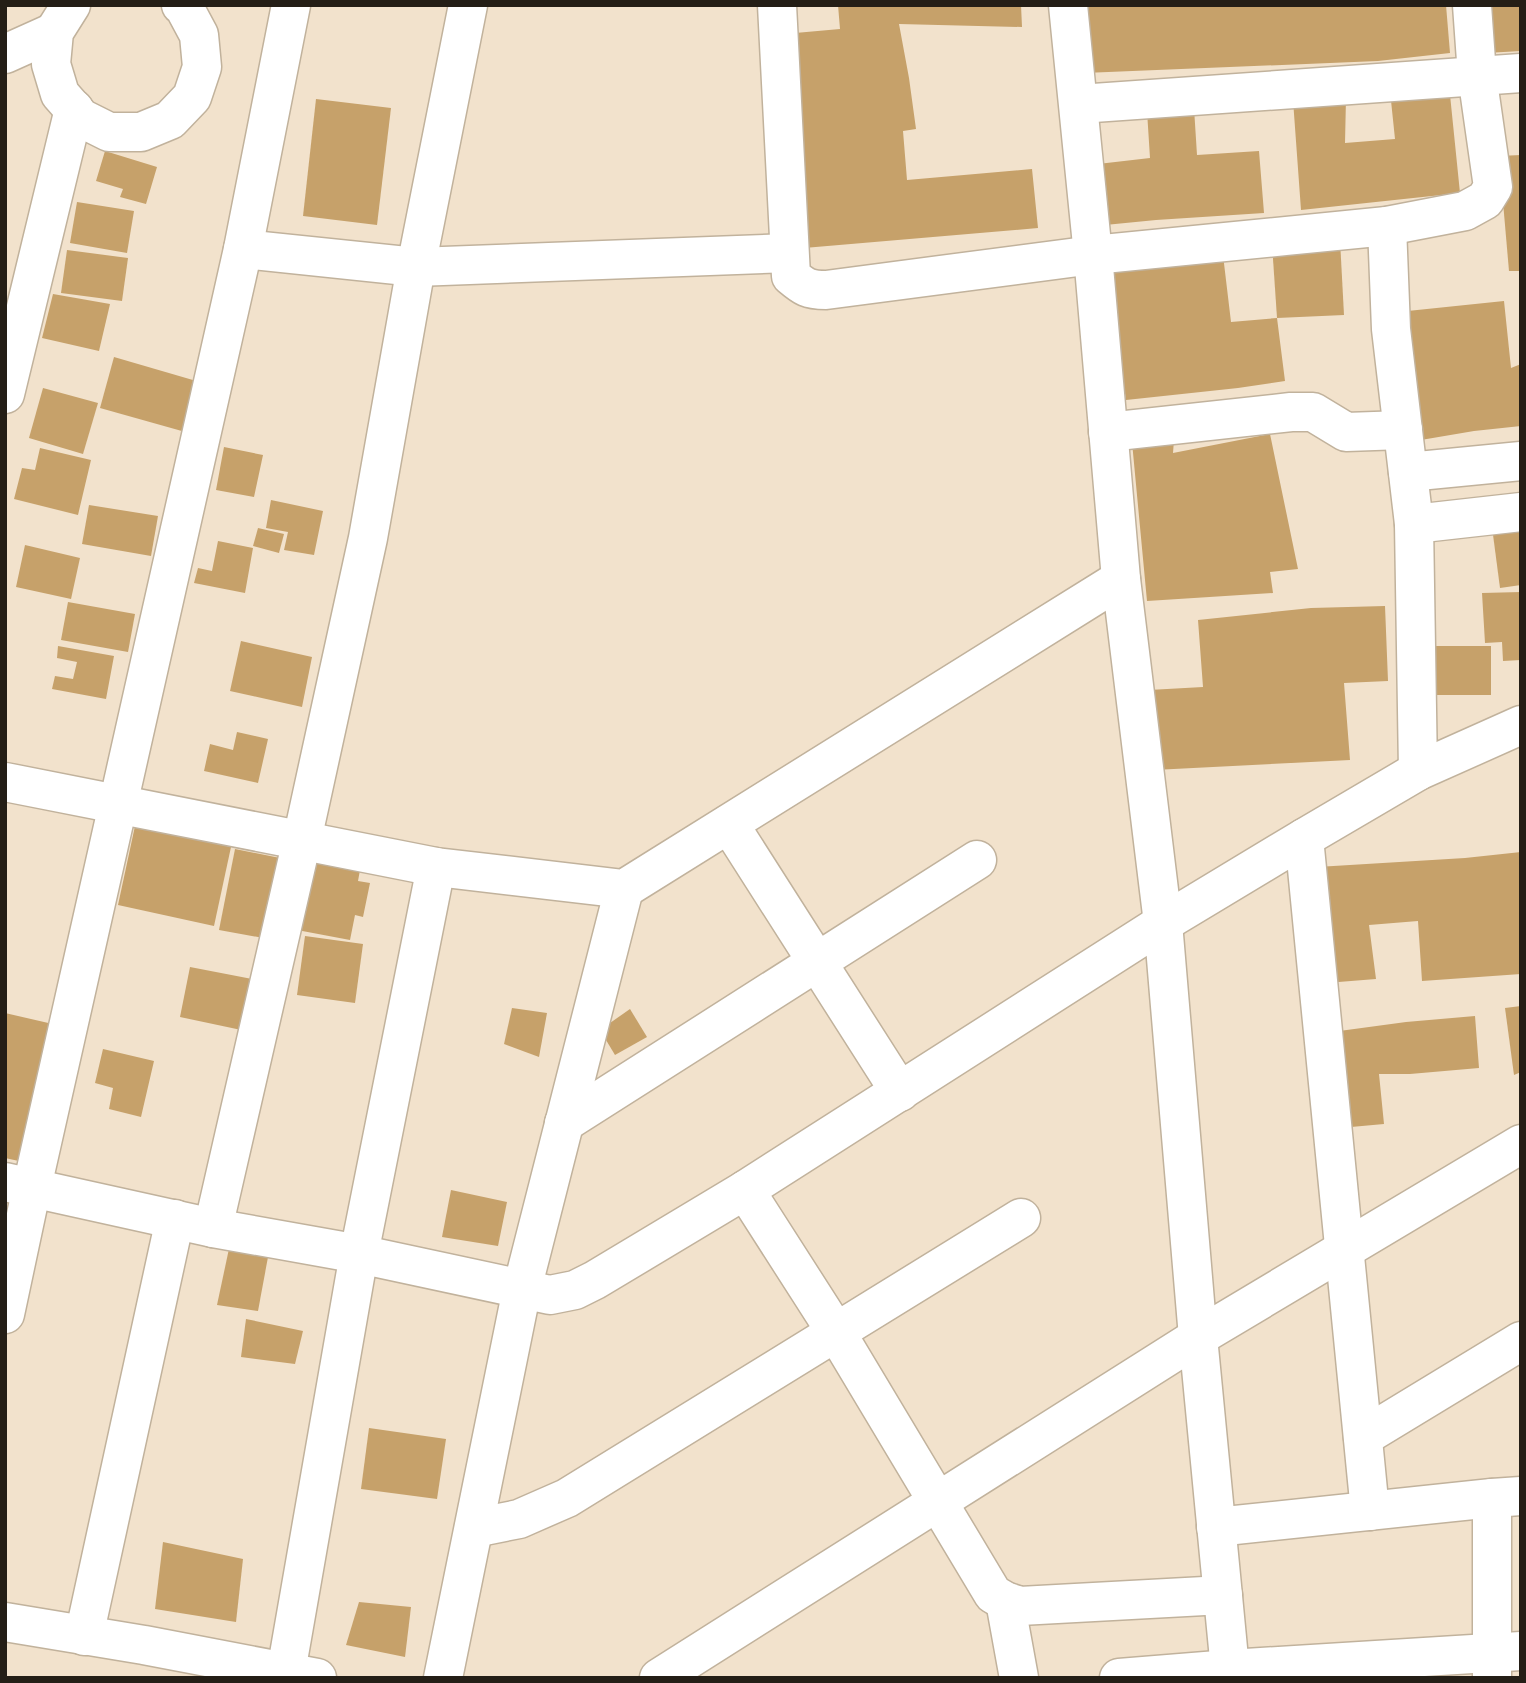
<svg xmlns="http://www.w3.org/2000/svg" width="1526" height="1683" viewBox="0 0 1526 1683" font-family="'Asap Condensed',sans-serif">
<style>
.building{fill:#c6a16a}
.lines{fill:none;stroke-linecap:round;stroke-linejoin:round}
.minor-casing{stroke:#c1b29c;stroke-width:41}
.minor{stroke:#fff;stroke-width:38}
</style>
<rect width="100%" height="100%" fill="#f2e2cc"/>
<g class="building">
<path d="M838 5H1021L1022 27 899 24 909 78 916 129 903 131 907 180 1032 169 1038 228 804 248 784 34 840 29Z"/>
<path d="M1080 5H1446L1450 53 1378 61 1084 73Z"/>
<path d="M1486 5H1521V51L1486 53Z"/>
<path d="M1449 85 1460 193 1301 210 1293 100 1346 98 1345 143 1395 139 1390 91Z"/>
<path d="M316 99 391 108 377 225 303 216Z"/>
<path d="M1194 108 1197 155 1259 151 1264 213 1156 220 1105 225 1098 164 1150 158 1147 111Z"/>
<path d="M105 151 157 167 146 204 120 197 123 189 96 181Z"/>
<path d="M1521 155V271H1509L1499 156Z"/>
<path d="M77 202 134 211 127 253 70 243Z"/>
<path d="M1340 240 1344 315 1277 318 1272 244Z"/>
<path d="M67 250 128 258 122 301 61 293Z"/>
<path d="M1223 255 1231 322 1277 318 1285 381 1238 388 1126 400 1116 332 1108 266Z"/>
<path d="M53 294 110 304 99 351 42 338Z"/>
<path d="M1504 301 1511 368 1521 364V426L1474 431 1415 441 1398 312Z"/>
<path d="M114 357 210 385 196 435 100 408Z"/>
<path d="M43 388 98 403 83 454 29 438Z"/>
<path d="M1270 434 1298 569 1270 572 1273 593 1147 601 1132 442 1174 440 1173 453Z"/>
<path d="M224 447 263 455 254 497 216 490Z"/>
<path d="M40 448 91 460 78 515 14 499 22 468 35 470Z"/>
<path d="M271 500 323 511 314 555 284 550 288 532 266 528Z"/>
<path d="M89 505 158 516 151 556 82 544Z"/>
<path d="M1521 524V585L1500 588 1492 527Z"/>
<path d="M258 528 284 534 279 553 253 546Z"/>
<path d="M218 541 253 548 245 593 194 583 198 568 212 571Z"/>
<path d="M25 545 80 558 71 599 16 587Z"/>
<path d="M1521 592V660L1503 661 1502 642 1485 643 1482 593Z"/>
<path d="M68 602 135 614 128 652 61 640Z"/>
<path d="M1385 606 1388 681 1344 683 1350 760 1154 770 1149 690 1203 687 1198 620 1311 608Z"/>
<path d="M241 641 312 657 302 707 230 691Z"/>
<path d="M58 646 114 656 106 699 52 689 55 676 73 679 77 662 57 658Z"/>
<path d="M1430 646H1491V695H1431Z"/>
<path d="M237 732 268 739 258 783 204 771 210 744 233 750Z"/>
<path d="M135 826 231 847 214 926 118 905Z"/>
<path d="M235 849 290 860 274 940 219 930Z"/>
<path d="M1521 852V974L1422 981 1418 921 1369 925 1376 979 1326 983 1317 867 1465 858Z"/>
<path d="M309 861 360 870 358 881 370 883 363 917 355 915 350 940 297 930Z"/>
<path d="M305 936 363 944 355 1003 297 995Z"/>
<path d="M190 967 257 980 246 1031 180 1017Z"/>
<path d="M1521 1006V1072L1514 1075 1505 1008Z"/>
<path d="M512 1008 547 1013 539 1057 504 1044Z"/>
<path d="M630 1009 647 1037 615 1055 600 1030Z"/>
<path d="M5 1013 57 1025 28 1163 5 1158Z"/>
<path d="M1475 1016 1479 1068 1410 1074H1379L1384 1124 1340 1128 1332 1032 1406 1022Z"/>
<path d="M103 1049 154 1061 141 1117 109 1109 113 1088 95 1083Z"/>
<path d="M451 1190 507 1202 498 1246 442 1237Z"/>
<path d="M230 1244 268 1257 258 1311 217 1305Z"/>
<path d="M246 1319 303 1331 295 1364 241 1357Z"/>
<path d="M369 1428 446 1439 437 1499 361 1489Z"/>
<path d="M163 1542 243 1559 236 1622 155 1609Z"/>
<path d="M359 1602 411 1607 405 1657 346 1645Z"/>
</g>
<g class="lines">
<defs>
<g id="minor">
<path d="M71 5 54 32 51 64 60 94 81 118 109 132H141L170 120 192 97 202 67 199 35 184 7 181 5"/>
<path d="M777 5 791 276C804 287 808 290 826 290L1093 255 1387 226 1465 211 1485 200 1493 187 1477 75 1472 5"/>
<path d="M1068 5 1093 255 1121 579 1163 923 1198 1337 1230 1669"/>
<path d="M5 54 54 32"/>
<path d="M1079 104 1521 73"/>
<path d="M1387 226 1391 329 1414 524 1418 771"/>
<path d="M243 249 416 267 789 253"/>
<path d="M5 394 74 109"/>
<path d="M1108 432 1291 412H1313L1346 432 1403 430"/>
<path d="M1408 472 1521 461"/>
<path d="M1414 524 1521 512"/>
<path d="M5 782 436 867 624 889 1121 579"/>
<path d="M729 824 900 1092"/>
<path d="M1304 838 1370 1511"/>
<path d="M564 1123 977 860"/>
<path d="M5 1182 213 1228 359 1254 550 1295 575 1290 595 1280 745 1190 1163 923 1304 838 1418 771 1521 725"/>
<path d="M745 1190 836 1332 993 1594 1005 1601 1020 1606 1223 1595"/>
<path d="M213 1228 302 840 368 538 416 267 468 5"/>
<path d="M5 1314 32 1187 243 249 291 5"/>
<path d="M1363 1437 1521 1341"/>
<path d="M1492 1498V1678"/>
<path d="M1216 1527 1492 1498 1521 1496"/>
<path d="M474 1528 519 1519 567 1498 1021 1218"/>
<path d="M1005 1601 1019 1678"/>
<path d="M5 1622 144 1645 317 1678"/>
<path d="M84 1636 175 1219"/>
<path d="M286 1672 359 1254 436 867"/>
<path d="M443 1678 522 1289 624 889"/>
<path d="M659 1678 1198 1337 1521 1144"/>
<path d="M1119 1678 1230 1669 1521 1651"/>
</g>
</defs>
<use href="#minor" class="minor-casing"/>
<use href="#minor" class="minor"/>
</g>
<rect width="1526" height="1683" fill="none" stroke="#241e16" stroke-width="14"/>
</svg>
